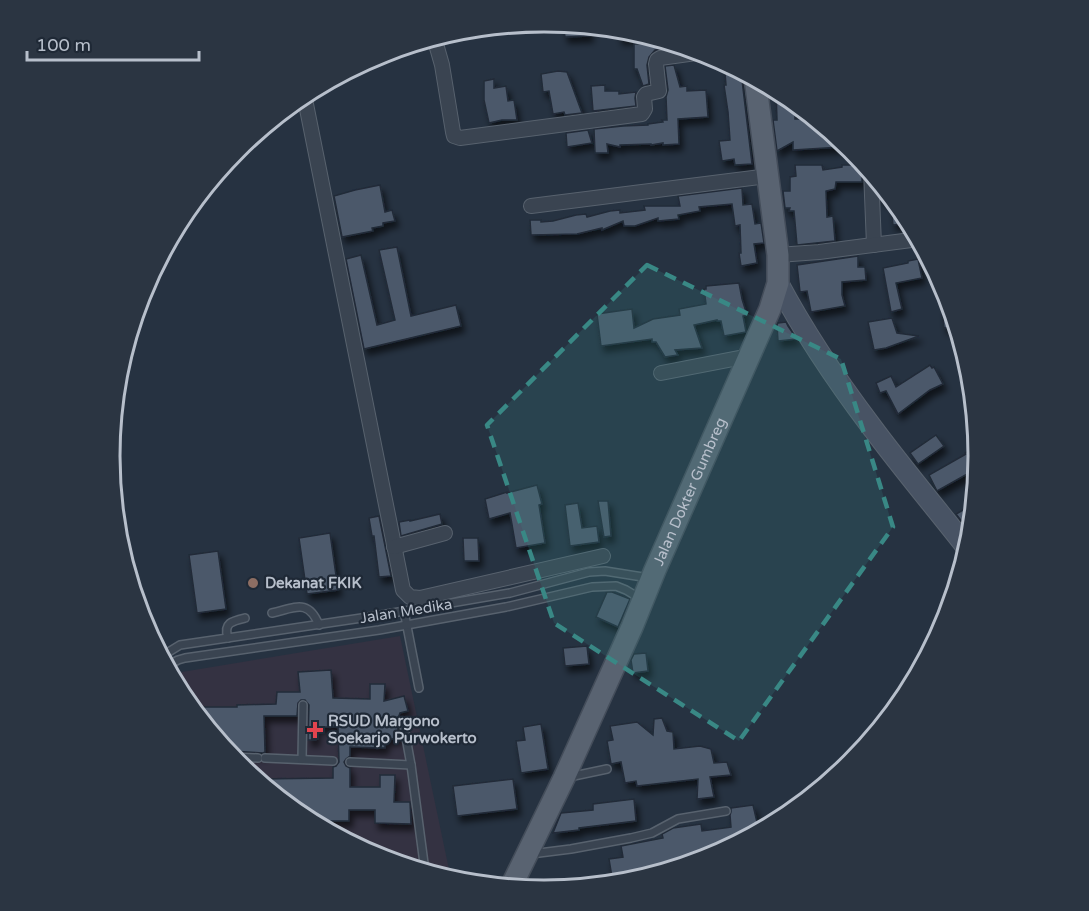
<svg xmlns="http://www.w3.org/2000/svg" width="1089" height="911" viewBox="0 0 1089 911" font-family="'Varela Round',sans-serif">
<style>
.medical{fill:#343242}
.building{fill:#4c596a;stroke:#212b38;stroke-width:1.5;filter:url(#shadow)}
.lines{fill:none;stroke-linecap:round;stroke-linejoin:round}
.lane-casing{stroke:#58626e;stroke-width:10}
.street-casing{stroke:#58626e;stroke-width:16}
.secondary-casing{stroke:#58626e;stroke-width:22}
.primary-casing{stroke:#444d5a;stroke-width:24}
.lane{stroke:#3a4451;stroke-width:7}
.street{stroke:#3a4451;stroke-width:14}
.secondary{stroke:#485364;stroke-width:20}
.primary{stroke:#596371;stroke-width:21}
.marked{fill:#398885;fill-opacity:0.2;stroke:#398885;stroke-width:4.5;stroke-dasharray:12 8;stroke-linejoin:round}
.education-dot{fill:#8d6e63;stroke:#1f2936;stroke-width:2}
.health-dot{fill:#e0444e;stroke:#1f2936;stroke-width:2}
.labels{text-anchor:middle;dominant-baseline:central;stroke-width:4.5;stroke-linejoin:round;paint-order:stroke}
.street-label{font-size:15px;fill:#b7bfcb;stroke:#1f2936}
.poi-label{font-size:15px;font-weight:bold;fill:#b7bfcb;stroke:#1f2936;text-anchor:start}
.rim{fill:none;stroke:#b7bfcb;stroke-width:3}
</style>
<defs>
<filter id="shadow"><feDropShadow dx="3.5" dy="6" stdDeviation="3" flood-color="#0009"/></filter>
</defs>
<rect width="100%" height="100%" fill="#263241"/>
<path class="medical" d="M400 636 451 879 378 857 303 817 237 762 183 697 174 680 182 672Z"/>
<g class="building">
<path d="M563 23 588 25 590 36 565 37Z"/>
<path d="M618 28 630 29 651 36 619 39Z"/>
<path d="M657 38 668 41 669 48 655 50 649 57 647 65 649 84 643 86 637 69H634V44L657 43Z"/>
<path d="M724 61 744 72 742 80 752 164 735 165 734 159 722 161 719 141 730 140 728 112 724 85H726Z"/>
<path d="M674 65 680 87 687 86V91L706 90 708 117 678 119 679 144 663 145V143L651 145V144L620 145V147L607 144 608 153H595L594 129 623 126 648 125V124L663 122 662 120H667L666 97 668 90 665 66Z"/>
<path d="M558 71 567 72 582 113 565 115 564 112 553 114 549 91 543 92 541 74Z"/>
<path d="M494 79V88L506 86 508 101 514 100 517 120H502L489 123 484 100V81Z"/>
<path d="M605 85V91H619V94L636 92 635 98 636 106 593 111 591 86Z"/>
<path d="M776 89 786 94 795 101V119H816L840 139 841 147 793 150V142L777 151 773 120H777Z"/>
<path d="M588 130 592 143 567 147 566 133Z"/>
<path d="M795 165H822L823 170 842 167V165H865L862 171V182H836L835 189 826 191 827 217 833 216 835 241 797 245 794 211H789L790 208H785L783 191H790V177L796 176Z"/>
<path d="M880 183 906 214 911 223 893 225 890 199H881Z"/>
<path d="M380 185 385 212 392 210 395 221 383 223V226L372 228 373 231 342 237 334 196 355 190Z"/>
<path d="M742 188 743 205 752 204 755 224 761 223 764 243 754 244 757 263 741 266 739 253H741L740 225 735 226 732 204 699 207 700 211 678 215 679 219 658 221V218L635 226H624L623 221 602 230V228L577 234 531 235 530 220H541V222L553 221 576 215 586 214 587 217 610 211 620 210V213L645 210 644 206H680L678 196Z"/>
<path d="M397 247 411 316 456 305 461 326 364 349 346 259 361 255 377 325 395 320 379 250Z"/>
<path d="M858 256V267H865L866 280 842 282V295L845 306 811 312 807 291 800 292 797 265Z"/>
<path d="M918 259 922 278 896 283 902 309 891 312 883 268 908 263V261Z"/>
<path d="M739 283 742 299 747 315 743 316 746 332 724 336 721 321H717V320L694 325 702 348 675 350 678 355 665 357 656 342H652V339L601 346 597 314 632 309 634 328 653 319 680 315 679 309 706 304 704 289H706V286Z"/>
<path d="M952 308 957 327 944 328 942 309Z"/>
<path d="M892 318 897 333 919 336 886 348 874 350 868 322Z"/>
<path d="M786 322 788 326 797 339 778 341 777 325 778 323Z"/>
<path d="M930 365 932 368 934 367 943 384 930 390 898 414 886 391 880 393 876 383 891 376 896 387Z"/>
<path d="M936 435 944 446 918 464 910 453Z"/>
<path d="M975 447 979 452 978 468 937 491 929 475 966 454 965 453Z"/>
<path d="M537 485 542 504 539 505 545 543 516 548 510 513 489 519 485 499 507 492V493Z"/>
<path d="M598 501H608L611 536 604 537Z"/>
<path d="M578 503 582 528 597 526 599 542 570 546 565 505Z"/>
<path d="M974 504 971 532 966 522 963 523 956 514Z"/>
<path d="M440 514 442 524 401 536 399 522 410 520V521Z"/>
<path d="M379 516 391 576 379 577 374 536H372L369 518Z"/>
<path d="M330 533 338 590 307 594 299 538Z"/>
<path d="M463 538H478L479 561H464Z"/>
<path d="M218 551 226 609 197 613 189 555Z"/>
<path d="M607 592H612L630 599 618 627 596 617Z"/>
<path d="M587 646 589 664 565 666 563 648Z"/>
<path d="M646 653 648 671 633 673 631 660 634 654Z"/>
<path d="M331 670 333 698 370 699V684H385L384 701 404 696 408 711 400 713 397 721 399 738 385 740V748L350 747V756L346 759 344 762 346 766 350 768V787H380V775H395L394 802H410L411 824 375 823V810H349V821H312L303 817 258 779 333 778V767L336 766 339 762 338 727H316V740H308L309 705 305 700H301L298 703 297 716H264L265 752 263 753 232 751 229 752 191 707H237V705L276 704 277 692H300L298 672Z"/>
<path d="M662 718 667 731 673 732 674 749 700 746 711 749 714 763 727 762 731 775 710 777 714 797 697 799 698 779 637 786 636 781 625 783 621 762 611 764 607 741 613 740 610 726 637 722 653 735 654 719Z"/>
<path d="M541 724 548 769 521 773 516 741 525 740 523 727Z"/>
<path d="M513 779 517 809 457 816 453 786Z"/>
<path d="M634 799 636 821 579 828V830L553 833 561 813 593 810V804Z"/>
<path d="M753 805 759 831 710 857 629 882 613 883 609 859 623 857 621 846 663 838 662 834 673 828 701 824 702 831 731 827 730 815 731 812V808Z"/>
</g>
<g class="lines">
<defs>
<g id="lane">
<path d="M404 611 419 688"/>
<path d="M272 613C295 608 308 598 319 625"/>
<path d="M228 638C223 623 232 621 245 618"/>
<path d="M162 656 180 645 375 616 510 593 589 572 605 571 649 578"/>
<path d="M167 666 178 660 185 658 379 630 506 607 592 587 616 586 626 590 641 599"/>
<path d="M403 721 411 765 425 871"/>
<path d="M232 757 258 758"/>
<path d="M265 758 333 761"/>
<path d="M302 759 303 705"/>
<path d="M350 762 411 765"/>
<path d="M569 777 607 769"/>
<path d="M531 854 571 849 631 838 652 833 678 819 726 811"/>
</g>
<g id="street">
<path d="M434 37 442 65 453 132 454 136 460 138 642 114 645 109 644 97 646 94 659 91 656 64 657 60 660 58 703 52"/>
<path d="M304 94 403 590 410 597 420 598 603 556"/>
<path d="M871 171 874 245"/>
<path d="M531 206 768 176"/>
<path d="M778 255 819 252 919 239"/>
<path d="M661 373 749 356"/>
<path d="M394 547 445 533"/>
</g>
<path id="secondary" d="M778 283C804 332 837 381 871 426 902 468 936 508 968 549"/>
<g id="primary">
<path id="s1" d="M511 887 564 778 632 627 655 570 770 309 778 283V255L755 78"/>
</g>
</defs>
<use href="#lane" class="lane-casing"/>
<use href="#street" class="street-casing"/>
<use href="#secondary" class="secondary-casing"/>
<use href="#primary" class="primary-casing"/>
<use href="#lane" class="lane"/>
<use href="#street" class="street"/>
<use href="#secondary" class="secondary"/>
<use href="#primary" class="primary"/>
</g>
<path class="marked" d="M647 265 841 359 893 527 739 741 554 623 487 425Z"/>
<circle class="education-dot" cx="253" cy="583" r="6"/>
<path class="health-dot" d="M312 721h6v6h6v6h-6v6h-6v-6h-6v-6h6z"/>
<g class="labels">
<g class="street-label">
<text stroke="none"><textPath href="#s1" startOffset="434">Jalan Dokter Gumbreg</textPath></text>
<text transform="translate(406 611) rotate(-9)">Jalan Medika</text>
</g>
<g class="poi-label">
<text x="265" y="583">Dekanat FKIK</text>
<text x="328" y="721">RSUD Margono<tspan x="328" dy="17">Soekarjo Purwokerto</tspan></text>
</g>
</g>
<path d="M0 0H1089V911H0ZM120 456a424 424 0 1 1 848 0a424 424 0 1 1-848 0Z" fill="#2b3542" fill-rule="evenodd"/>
<path class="rim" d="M120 456a424 424 0 1 1 848 0a424 424 0 1 1-848 0Z"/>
<path d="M27 51v9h172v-9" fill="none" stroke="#b7bfcb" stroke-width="3"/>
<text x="36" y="51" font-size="18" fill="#b7bfcb" stroke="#1f2936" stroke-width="4.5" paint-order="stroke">100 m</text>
</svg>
